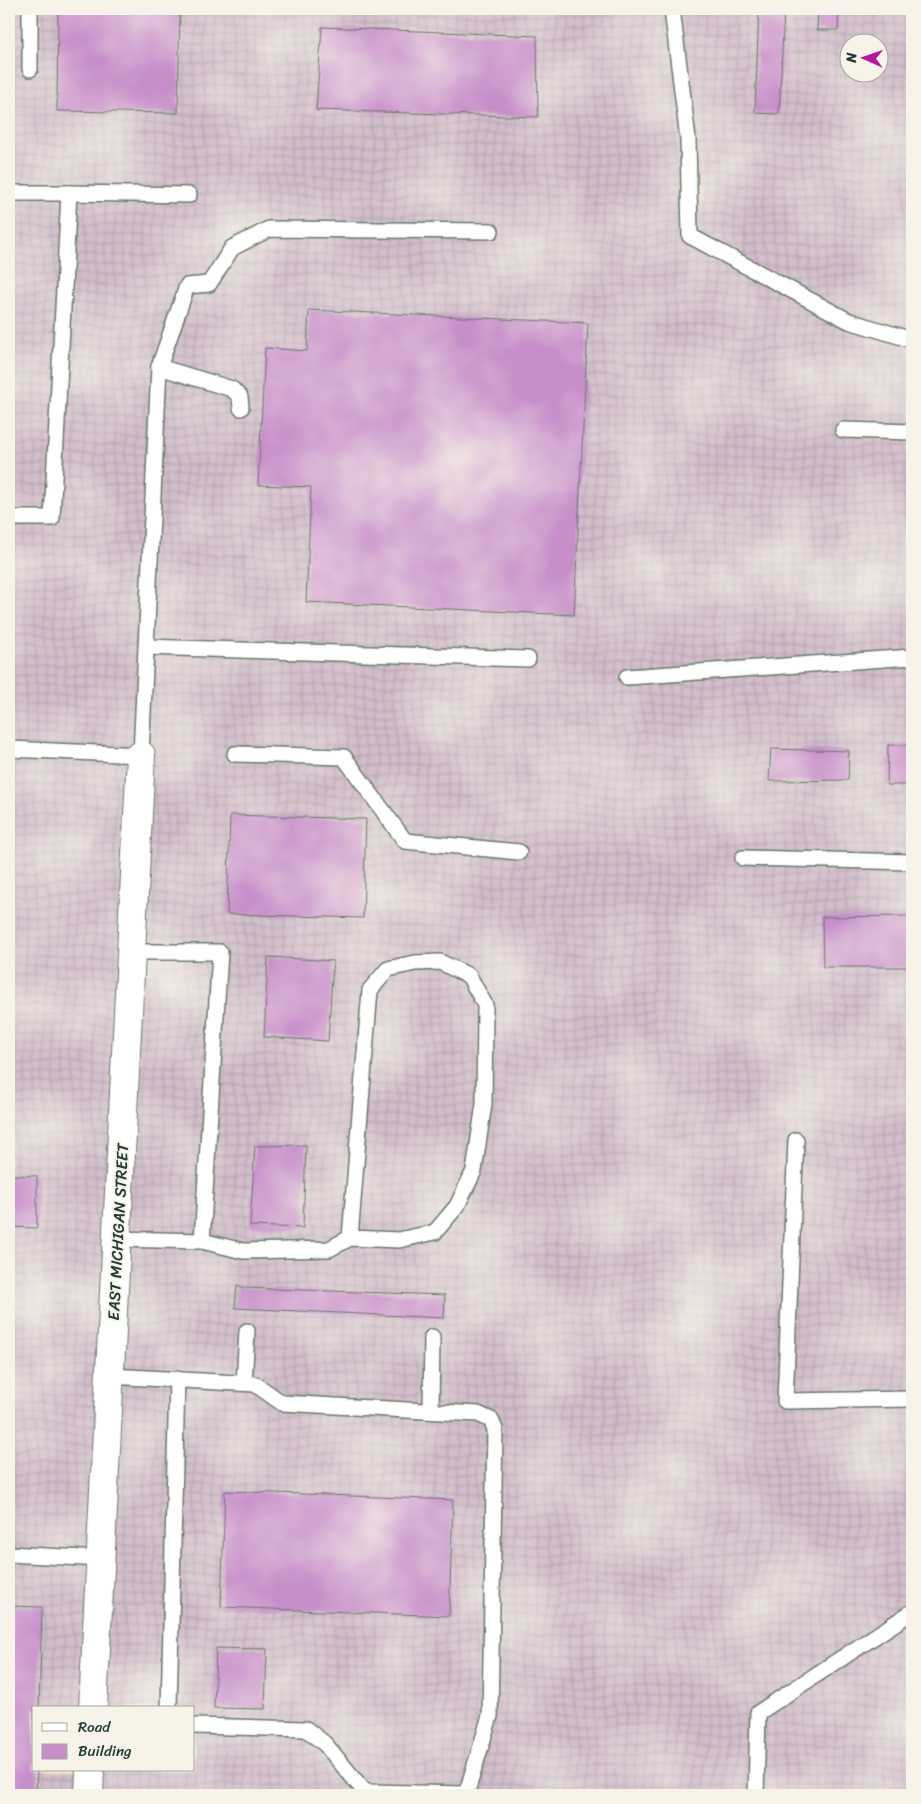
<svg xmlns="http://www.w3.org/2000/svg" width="921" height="1804" viewBox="0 0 921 1804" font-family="Sriracha,sans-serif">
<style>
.industrial{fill:url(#industrial-grid);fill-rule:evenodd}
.building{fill:#c78eca}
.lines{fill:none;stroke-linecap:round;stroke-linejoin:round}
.lane-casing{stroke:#697869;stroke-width:18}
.street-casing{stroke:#697869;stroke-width:30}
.lane{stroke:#fff;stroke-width:15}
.street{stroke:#fff;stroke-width:28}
.labels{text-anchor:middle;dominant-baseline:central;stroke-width:4;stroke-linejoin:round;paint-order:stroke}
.street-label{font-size:16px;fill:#1f3d34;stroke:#f7f3e8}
</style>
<defs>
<pattern id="industrial-grid" width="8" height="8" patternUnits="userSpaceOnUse" patternTransform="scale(1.25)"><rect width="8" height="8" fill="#d1bdcb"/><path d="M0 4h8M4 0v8" fill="none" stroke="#b3a3af"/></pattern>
</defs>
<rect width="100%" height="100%" fill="#f7f3e8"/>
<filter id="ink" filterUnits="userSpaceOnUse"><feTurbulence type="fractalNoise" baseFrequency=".02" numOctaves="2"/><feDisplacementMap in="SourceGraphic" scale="10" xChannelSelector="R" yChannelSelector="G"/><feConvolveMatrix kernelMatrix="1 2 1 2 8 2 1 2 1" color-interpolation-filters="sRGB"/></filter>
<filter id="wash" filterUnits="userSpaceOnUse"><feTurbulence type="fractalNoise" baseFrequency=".0096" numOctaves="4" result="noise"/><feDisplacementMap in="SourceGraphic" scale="20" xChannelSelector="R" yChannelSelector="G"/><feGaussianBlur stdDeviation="1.12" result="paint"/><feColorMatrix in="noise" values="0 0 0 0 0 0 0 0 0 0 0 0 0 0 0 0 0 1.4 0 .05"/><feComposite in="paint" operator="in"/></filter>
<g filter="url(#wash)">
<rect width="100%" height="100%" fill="#f2e5cb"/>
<path class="industrial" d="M9 9H912V1795H9ZM848 42H878V72H848ZM34 1708H194V1770H34Z"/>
<g id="blocks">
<g class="building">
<path d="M58 9H180L178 113 57 111Z"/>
<path d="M759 9 784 10 779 114 755 113Z"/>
<path d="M818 9H839L838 30H817Z"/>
<path d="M322 27 537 36 538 117 316 110Z"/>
<path d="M309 310 588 323 574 615 306 602 311 487 258 485 265 348 307 351Z"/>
<path d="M888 745H912V785H887Z"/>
<path d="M771 749 849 751 848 780 769 781Z"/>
<path d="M230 815 366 819 363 918 227 914Z"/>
<path d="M912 916V967H823L822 917Z"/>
<path d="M268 957 333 961 328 1041 264 1037Z"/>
<path d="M306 1145 303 1228 250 1226 255 1146Z"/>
<path d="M9 1175 37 1176V1228L9 1227Z"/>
<path d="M237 1285 244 1288 445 1295 444 1318 235 1308Z"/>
<path d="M225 1491 453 1500 449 1616 221 1607Z"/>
<path d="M12 1606 42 1607 39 1708H34V1770H37L36 1792 9 1791V1647H11Z"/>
<path d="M216 1648 267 1649 265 1709 214 1708Z"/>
</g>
</g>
</g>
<g filter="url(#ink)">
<use href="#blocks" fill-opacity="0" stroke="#697869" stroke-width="1"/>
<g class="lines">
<defs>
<g id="lane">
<path d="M672 9 688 139 690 236 849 321 912 340"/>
<path d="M30 69V9"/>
<path d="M9 193H69L52 518H9"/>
<path d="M69 193 189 195"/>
<path d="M159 367 232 389 240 397 241 408"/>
<path d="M843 430 912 432"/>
<path d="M146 647 528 659"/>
<path d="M627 677 912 657"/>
<path d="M9 749 141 755 159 367 187 286 209 284 232 248 269 229 491 231"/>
<path d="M235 754 344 757 405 841 519 852"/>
<path d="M743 858 912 862"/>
<path d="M796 1140 785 1401 912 1399"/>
<path d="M117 1239 202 1241 220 952H132"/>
<path d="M202 1241 243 1251 329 1249 350 1238 399 1240 435 1232 457 1206 474 1171 484 1104 485 1005 469 976 440 962 415 963 388 969 370 990 350 1238"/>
<path d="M110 1376 255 1384 282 1403 478 1414 491 1420 495 1429 490 1716 466 1795"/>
<path d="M244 1383 247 1331"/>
<path d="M431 1411 432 1337"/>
<path d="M9 1554 101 1559"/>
<path d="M169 1708 177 1379"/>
<path d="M194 1726 306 1729 325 1744 365 1792 466 1794"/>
<path d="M756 1795 758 1713 912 1612"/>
</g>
<g id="street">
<path d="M93 1708 141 755"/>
<path d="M89 1795 90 1770"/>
</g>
</defs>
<use href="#lane" class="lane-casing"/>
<use href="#street" class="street-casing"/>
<use href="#lane" class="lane"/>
<use href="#street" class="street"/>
</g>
</g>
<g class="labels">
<g class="street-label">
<text transform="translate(118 1232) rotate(-87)">EAST MICHIGAN STREET</text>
</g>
</g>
<rect width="921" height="1804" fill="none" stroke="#f7f3e8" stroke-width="30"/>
<rect x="32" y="1706" width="162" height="65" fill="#f7f3e8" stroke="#a1aaa0"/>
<rect x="42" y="1723" width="25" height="8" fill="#ffffff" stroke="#a1aaa0"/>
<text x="78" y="1732" font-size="15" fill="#1f3d34">Road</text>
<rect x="42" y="1744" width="25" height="15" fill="#c78eca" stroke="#a1aaa0"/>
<text x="78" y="1756" font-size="15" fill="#1f3d34">Building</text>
<g transform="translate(864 58) rotate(272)"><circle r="24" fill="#f7f3e8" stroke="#a1aaa0"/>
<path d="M0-4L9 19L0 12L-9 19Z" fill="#b5179e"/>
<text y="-8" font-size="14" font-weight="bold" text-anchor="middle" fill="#1f3d34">N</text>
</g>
</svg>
